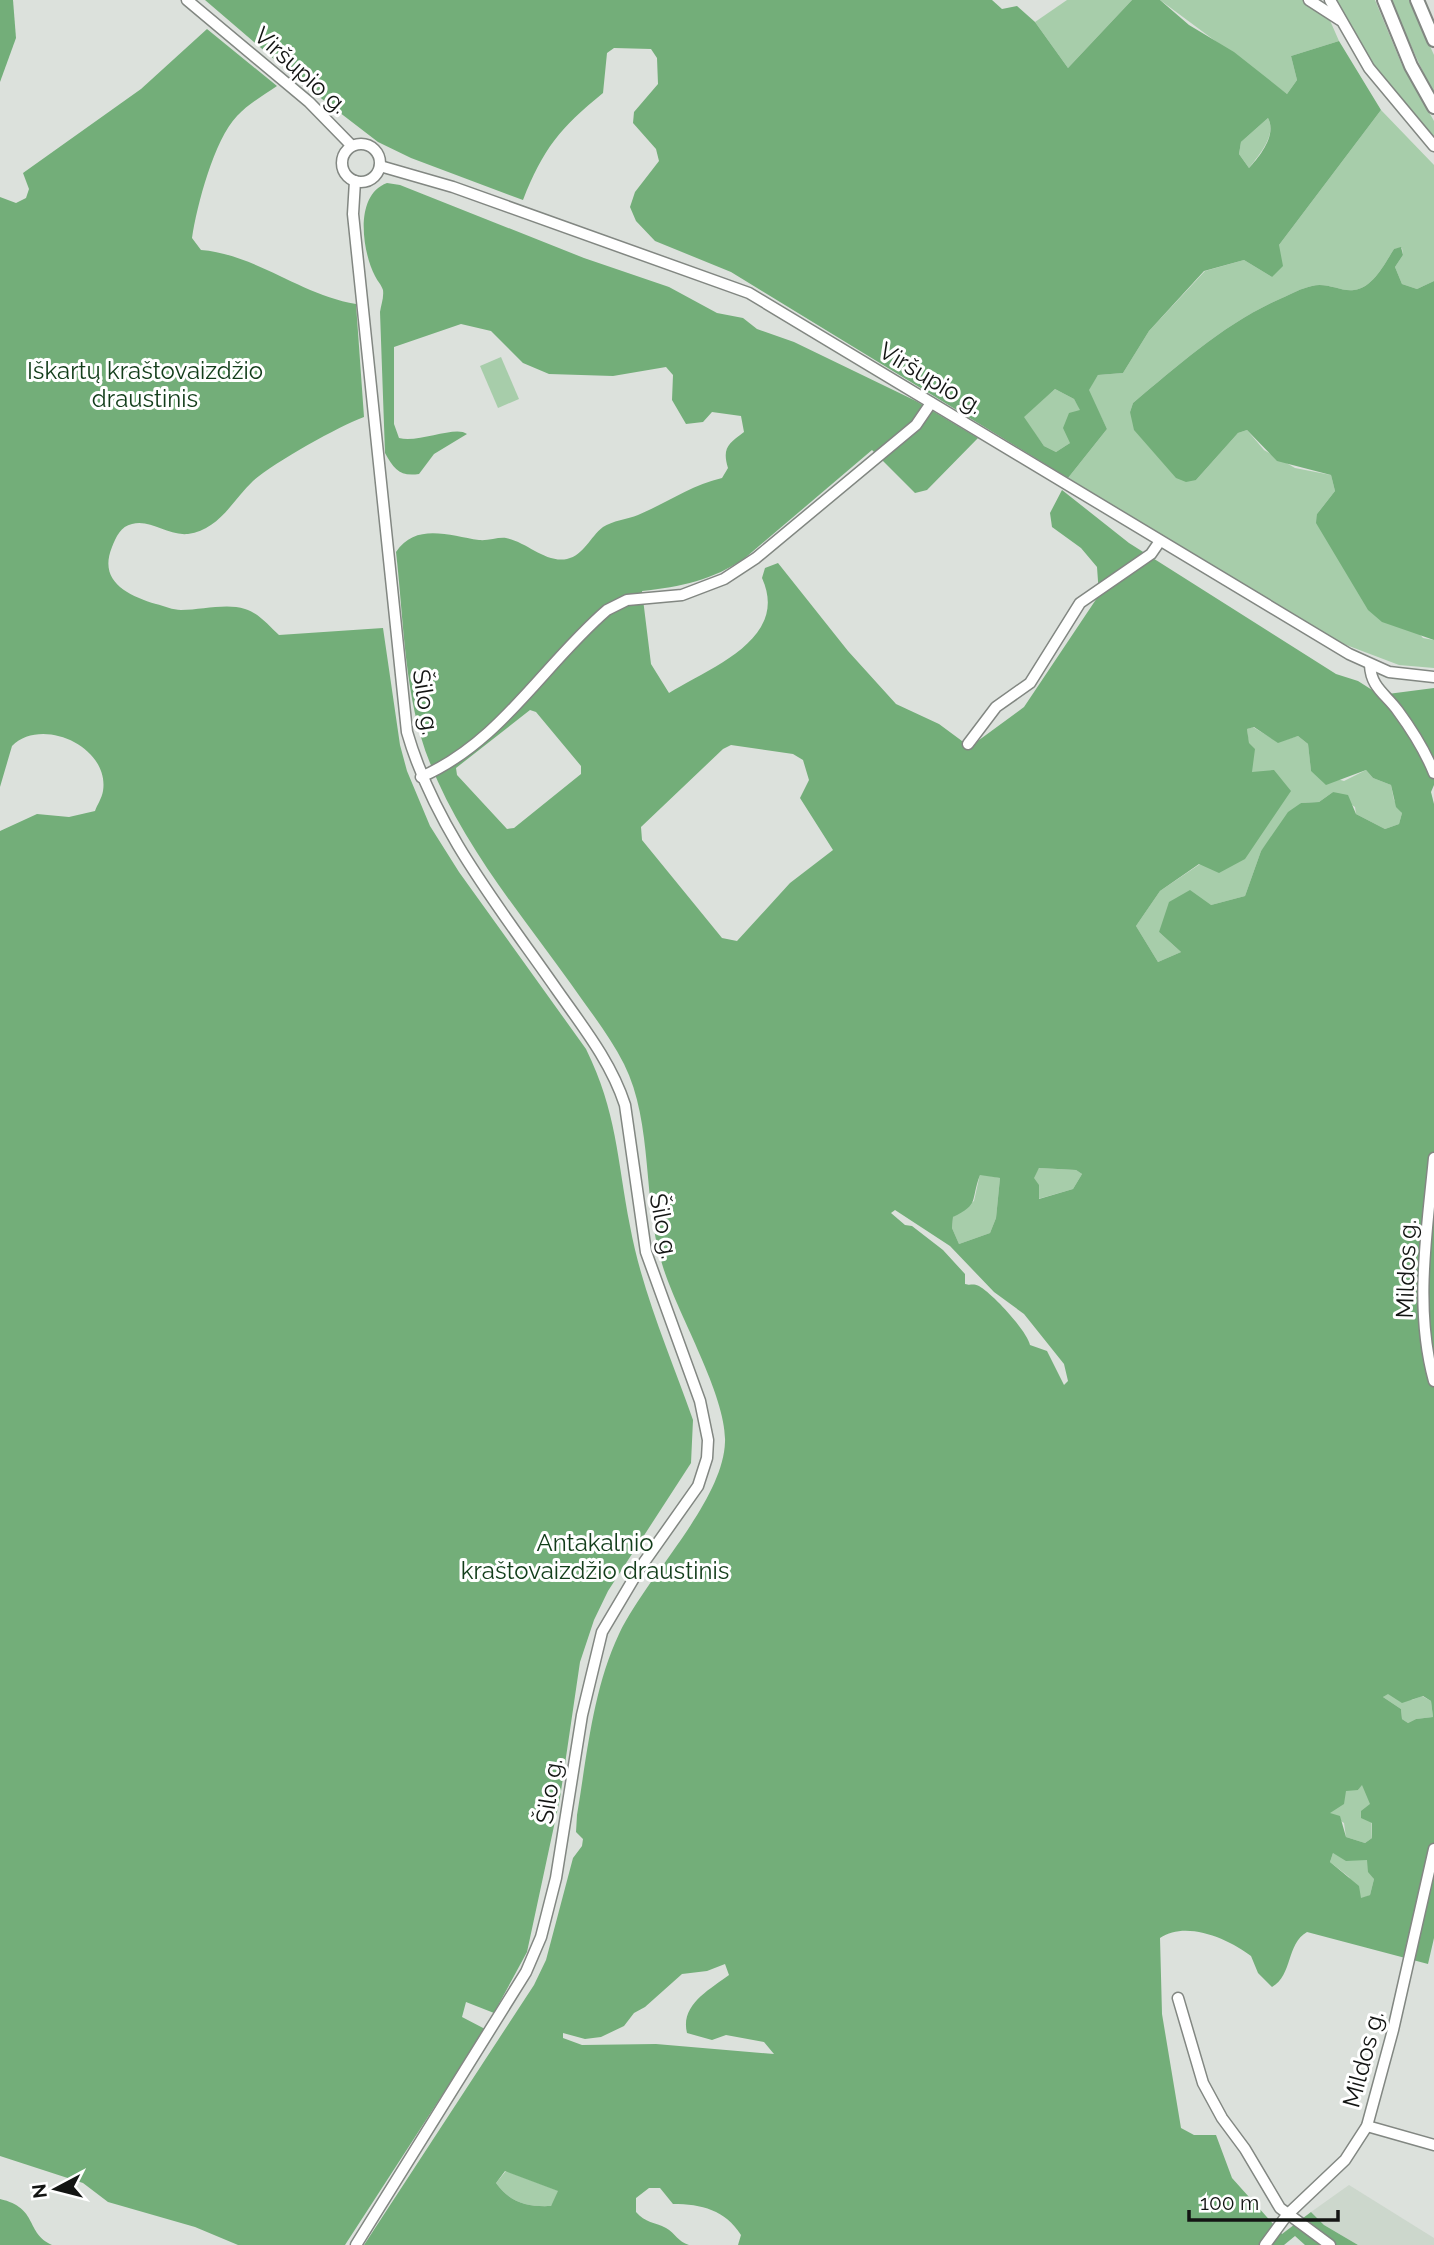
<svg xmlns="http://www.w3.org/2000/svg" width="1434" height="2245" viewBox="0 0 1434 2245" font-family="Raleway,sans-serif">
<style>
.built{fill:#ccd7cc}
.green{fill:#a7cdaa}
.forest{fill:#73ae79;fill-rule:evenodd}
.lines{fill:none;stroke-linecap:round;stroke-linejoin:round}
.minor-casing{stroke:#828782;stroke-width:13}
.major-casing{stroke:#828782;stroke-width:16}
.minor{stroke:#fff;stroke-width:10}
.major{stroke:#fff;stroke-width:12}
.labels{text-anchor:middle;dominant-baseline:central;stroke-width:6;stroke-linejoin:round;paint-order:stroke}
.street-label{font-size:24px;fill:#131513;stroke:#fff}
.park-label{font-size:24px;fill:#123d1a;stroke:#fff}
</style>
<rect width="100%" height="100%" fill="#dce1dc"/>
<path class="built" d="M1349 2185 1434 2238V2245H1358L1324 2225 1311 2212Z"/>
<g class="green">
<path d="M1067 0H1132L1068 68 1035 22Z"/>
<path d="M1160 0H1321L1339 41 1291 56 1297 80 1287 94Z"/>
<path d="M1336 0H1375L1402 65 1434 121V136C1394 97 1359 51 1336 0Z"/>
<path d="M1390 0H1409L1434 55V96Z"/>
<path d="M1381 110 1434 165V281L1417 289 1402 284 1395 267 1403 255 1402 248 1394 249C1385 263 1373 288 1354 290 1341 292 1327 282 1312 286 1302 288 1291 294 1282 298 1225 323 1180 364 1133 403L1130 412 1196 480 1238 433 1247 430 1264 450 1295 468 1331 475 1335 491 1317 514 1423 638 1434 640V668L1399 665 1341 643 1068 478 1107 429 1088 390 1098 375 1123 373 1149 331 1205 271 1244 260 1272 277 1279 245Z"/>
<path d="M1268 118C1277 135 1259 155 1249 168L1239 154 1241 142Z"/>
<path d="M501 357 519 399 498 408 480 366Z"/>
<path d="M1055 389 1074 399 1081 410 1070 443 1056 452 1044 446 1023 417Z"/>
<path d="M1253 727 1278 742 1298 736 1308 744 1311 771 1344 781 1366 770 1373 778 1391 785 1394 800 1402 813 1399 824 1385 829 1356 814 1355 807 1333 792 1319 802 1301 803 1261 851 1245 896 1211 905 1159 932 1181 952 1158 962 1136 926 1160 891 1200 864 1252 772 1247 729Z"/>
<path d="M1039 1168 1076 1170 1082 1174 1073 1189 1038 1199 1033 1178Z"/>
<path d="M980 1174 1000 1178 996 1218 990 1233 959 1244 952 1228 953 1217 974 1201Z"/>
<path d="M1388 1693 1412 1700 1422 1696 1431 1701 1433 1717 1416 1719 1408 1723 1402 1719 1401 1709 1383 1697Z"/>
<path d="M1362 1784C1374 1797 1371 1822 1372 1838L1365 1843 1346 1837 1344 1823 1329 1813 1345 1790H1358Z"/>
<path d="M1333 1853 1368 1860 1374 1879 1370 1895 1361 1899 1349 1877 1330 1862Z"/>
<path d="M506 2171 559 2191 551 2206C528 2207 510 2203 496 2183Z"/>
</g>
<g class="forest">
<path d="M0 0H13L16 38 0 82Z"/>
<path d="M205 0H992L1002 9 1017 6 1035 22 1068 68 1132 0H1160L1189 25 1234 52 1287 94 1297 80 1291 56 1339 41 1381 110 1279 245 1283 266 1272 277 1244 260 1204 271 1149 331 1123 373 1098 375 1089 390 1107 429 1068 478 731 272 655 241 636 221 630 207 635 192 659 161 656 149 633 123 634 112 658 84 657 58 651 49 614 48 607 53 603 93C560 128 543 149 523 200L411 158 378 142 309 89ZM1268 118C1277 135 1260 156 1249 168L1239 154 1241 142ZM1055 389 1074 399 1080 410 1069 413 1063 428 1070 443 1056 452 1044 446 1024 417Z"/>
<path d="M207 29 277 86C264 95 248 104 237 116 214 140 197 205 192 238L201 250C255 254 301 295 356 304L364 417C339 426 273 463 253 481 233 500 219 530 188 534 167 536 151 519 132 524 121 526 116 537 112 547 98 581 127 595 156 604 164 606 173 610 181 610 202 610 226 603 245 609 259 613 269 626 279 635L383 628 400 745 407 771 430 826 459 872 586 1049C617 1112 617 1159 630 1226 642 1292 671 1357 693 1420L691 1463 608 1591 594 1620 580 1662 560 1798 527 1952 494 2013 466 2002 462 2017 485 2029 345 2245H238L195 2227 108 2202 83 2183 0 2156V831L37 814 69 817 95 811C97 805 102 798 103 791 110 747 42 716 12 746L0 787V197L16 203 26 198 29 189 23 173 141 89Z"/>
<path d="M387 183 400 185 584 258 669 287 717 313 743 318 757 329 794 342 916 401 978 438 927 490 915 493 872 450 745 558C713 580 681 587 642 591L651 664 669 693C710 668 790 639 762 578L765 568 778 563 848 651 896 704 939 724 962 741 975 743 1024 707 1099 595 1097 567 1081 548 1052 527 1050 513 1062 490 1129 543 1336 674 1358 681 1380 695 1434 688V785L1431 792 1434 804V1938L1428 1964 1307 1932C1286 1944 1293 1975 1272 1987L1258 1973 1251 1956C1229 1939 1186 1920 1160 1938L1162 2014 1181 2128 1194 2135H1216L1232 2178 1282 2234 1311 2212 1324 2225 1358 2245H1305L1295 2236 1284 2245H738L741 2235C725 2210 702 2204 673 2204L660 2188H649L636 2198V2212C645 2223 655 2222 666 2228 675 2233 678 2242 689 2245H364L534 1985 546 1960 573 1858 582 1846 583 1839 576 1832 577 1815C587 1755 593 1689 619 1634 646 1577 723 1502 725 1442 727 1397 678 1315 663 1267 642 1203 654 1124 624 1064 610 1036 589 1010 571 984 520 913 462 844 430 763 404 698 404 621 396 552 416 522 450 536 479 540 488 541 498 537 506 538 527 542 545 563 567 559 584 555 590 537 603 527 612 521 628 519 638 515 667 503 691 485 722 478L728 468C722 448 728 444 744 432L741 416 712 412 703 422 686 424 672 400 673 375 666 367 613 376 549 374 523 363 491 331 461 324 394 347V424L399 438C420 443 456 425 467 434L434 454 419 474C400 477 394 469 385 453L380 312C381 305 384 298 383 290 381 284 378 282 375 276 362 251 354 195 387 183ZM530 710 536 712 581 766V774L514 828 507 829 457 775 456 768ZM1254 727 1278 743 1298 736 1308 744 1311 771 1326 785 1366 770 1373 778 1391 785 1396 807 1402 813 1399 824 1385 829 1356 814 1348 795 1333 792 1319 802 1301 803 1288 812 1261 851 1245 896 1211 905 1190 890 1169 902 1159 932 1181 952 1158 962 1136 926 1160 891 1199 864 1219 873 1245 859 1291 791 1274 770 1252 772 1255 749 1249 743 1247 729ZM731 745 793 754 803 760 809 780 800 798 833 850 790 883 737 941 722 938 642 840 641 827 723 749ZM1039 1168 1076 1170 1082 1174 1073 1189 1039 1199V1185L1034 1178ZM980 1175 1000 1178 996 1218 990 1233 959 1244 952 1228 953 1217C980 1204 970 1201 980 1175ZM895 1210 950 1246 994 1292 1024 1314 1064 1364 1068 1381 1064 1385 1047 1351 1030 1345C1027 1331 993 1294 979 1286 972 1283 971 1286 965 1284V1274L943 1250 912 1226 905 1225 891 1213ZM1388 1694 1402 1703 1423 1696 1431 1701 1433 1717 1416 1719 1408 1723 1402 1719 1401 1709 1383 1697ZM1362 1785 1370 1804 1361 1811V1818L1372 1823V1838L1365 1843 1346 1837 1340 1816 1330 1813 1344 1804 1346 1791 1358 1790ZM1333 1853 1346 1861 1367 1860 1368 1872 1374 1879 1370 1895 1361 1898 1359 1886 1330 1862ZM725 1964 729 1975C709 1990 680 2005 687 2033L712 2040 726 2035 764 2042 774 2054 656 2044 582 2045 563 2038V2033L585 2039 601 2037 624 2026 634 2013 645 2007 682 1974 707 1971ZM505 2171 558 2191 551 2206C528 2207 510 2203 496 2183Z"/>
<path d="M1401 247 1403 255 1395 267 1402 284 1417 289 1434 281V640L1382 622 1368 610 1316 523 1317 514 1335 491 1331 475 1277 461 1247 430 1238 433 1196 480 1186 482 1176 478 1134 430 1130 412 1133 403C1180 364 1225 323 1282 298 1291 294 1302 288 1312 286 1327 282 1341 292 1354 290 1373 288 1385 263 1394 249Z"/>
<path d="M0 2199C39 2208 25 2233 52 2245H0Z"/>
</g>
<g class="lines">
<defs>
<g id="minor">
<path d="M187 0 309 102 351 145"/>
<path d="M1309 0 1340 20"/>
<path d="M1330 0 1369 68 1434 146"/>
<circle cx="361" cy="163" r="19"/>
<path d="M380 166 453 187 749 293 1349 654 1389 672 1434 677"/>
<path d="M355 181 353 214 407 732C435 829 500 908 557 990 583 1027 611 1062 625 1105L646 1252 700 1401 708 1440 707 1458 698 1486 640 1568 602 1632 582 1715 556 1878 541 1937 526 1972 356 2245"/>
<path d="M1370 665C1371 688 1386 694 1398 711 1412 730 1425 751 1434 773"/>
<path d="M968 744 996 707 1030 683 1080 603 1151 554 1160 541"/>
<path d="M421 777C501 742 543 665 607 610L627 600 682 595 724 579 756 558 916 425 931 403"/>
<path d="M1434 1158C1427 1231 1414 1309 1434 1381"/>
<path d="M1178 1998 1203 2083 1222 2118 1245 2149 1280 2208 1330 2245"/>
<path d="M1367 2126 1434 2145"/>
<path d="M1265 2245 1287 2215 1345 2160 1367 2126 1393 2030 1434 1849"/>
</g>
<g id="major">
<path d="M1384 0 1411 66 1434 107"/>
<path d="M1417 0 1434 40"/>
</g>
</defs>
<use href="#minor" class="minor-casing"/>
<use href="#major" class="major-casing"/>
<use href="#minor" class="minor"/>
<use href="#major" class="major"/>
</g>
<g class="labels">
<g class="street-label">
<text transform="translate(301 70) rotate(42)">Viršupio g.</text>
<text transform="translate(931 378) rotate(31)">Viršupio g.</text>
<text transform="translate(426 702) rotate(81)">Šilo g.</text>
<text transform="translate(664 1226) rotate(79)">Šilo g.</text>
<text transform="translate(1406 1269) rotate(-88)">Mildos g.</text>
<text transform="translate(549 1791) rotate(-81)">Šilo g.</text>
<text transform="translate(1363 2059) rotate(-75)">Mildos g.</text>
</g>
<g class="park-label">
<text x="145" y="370">Iškartų kraštovaizdžio<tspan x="145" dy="28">draustinis</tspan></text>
<text x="595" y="1542">Antakalnio<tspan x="595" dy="28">kraštovaizdžio draustinis</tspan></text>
</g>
</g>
<g transform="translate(56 2189) rotate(263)" stroke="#ffffff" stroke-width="5" paint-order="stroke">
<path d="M0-5L12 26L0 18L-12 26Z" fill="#131513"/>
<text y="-10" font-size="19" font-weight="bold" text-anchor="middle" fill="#131513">N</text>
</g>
<path d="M1189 2210v10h149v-10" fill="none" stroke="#131513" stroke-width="3.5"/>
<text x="1200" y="2210" font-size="21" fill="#131513" stroke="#ffffff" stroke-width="5" paint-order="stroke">100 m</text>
</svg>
